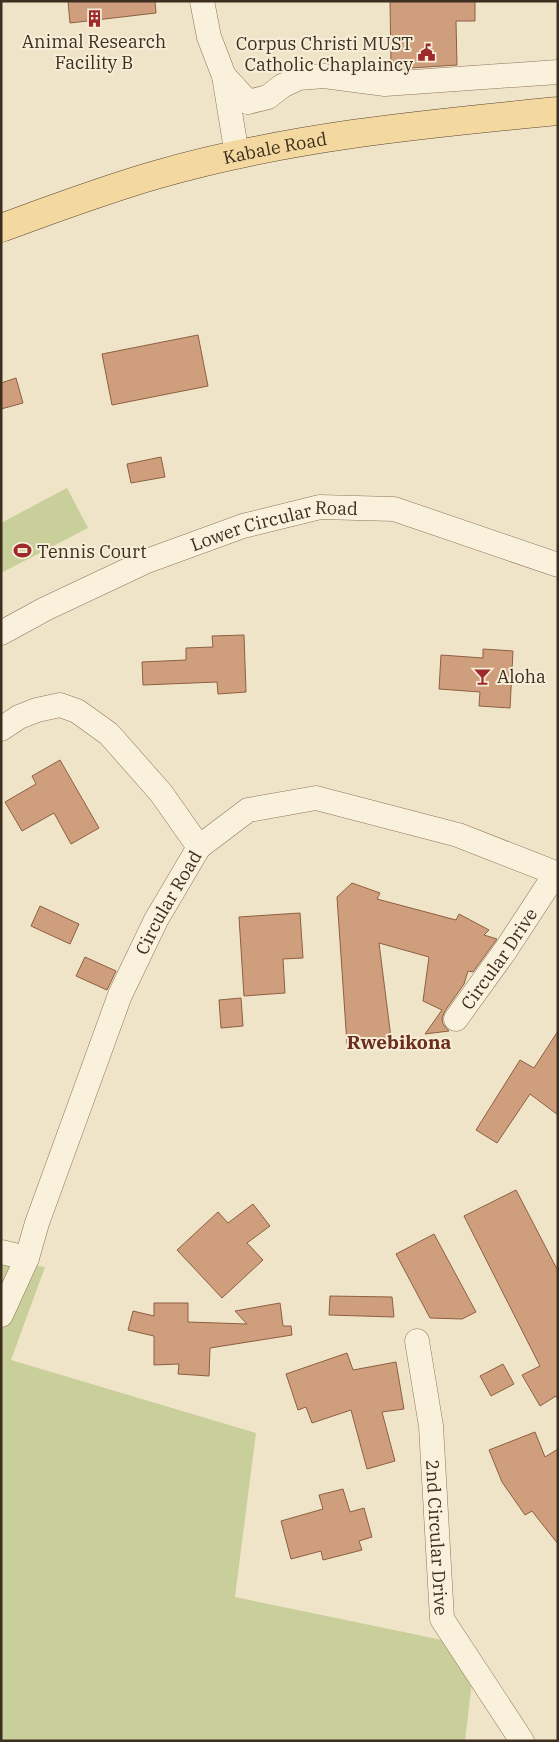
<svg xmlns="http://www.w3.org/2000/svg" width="559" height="1742" viewBox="0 0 559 1742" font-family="'IBM Plex Serif',serif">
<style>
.green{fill:#c9cf9b}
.building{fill:#cf9f7d;stroke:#8d5f41}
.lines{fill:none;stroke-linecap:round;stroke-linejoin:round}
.minor-casing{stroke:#8d765c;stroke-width:25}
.primary-casing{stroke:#5b4430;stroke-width:29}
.minor{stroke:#faf1dc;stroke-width:24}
.primary{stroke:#f3d9a0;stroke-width:28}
.labels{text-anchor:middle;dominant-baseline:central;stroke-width:4;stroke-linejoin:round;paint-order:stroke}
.poi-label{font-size:18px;fill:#3d2e20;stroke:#f7eed8;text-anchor:start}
.street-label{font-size:18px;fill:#3d2e20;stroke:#f7eed8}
.neighbourhood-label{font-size:19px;font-weight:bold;fill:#6b2e1e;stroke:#f7eed8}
</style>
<rect width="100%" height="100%" fill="#f0e4c8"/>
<g class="green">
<path d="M67 488 88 528 1 573V523Z"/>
<path d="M1 1259 45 1267 11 1360 256 1433 235 1597 476 1647 465 1741H1Z"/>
</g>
<g class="building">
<path d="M68 1H155L156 13 70 23Z"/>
<path d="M390 1H475V21H456L457 65 396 69V64H391Z"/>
<path d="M198 335 208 386 112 405 102 354Z"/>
<path d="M16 378 23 403 1 409V383Z"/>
<path d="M161 457 165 477 131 483 127 464Z"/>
<path d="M244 635 246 692 218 694 217 682 143 685 142 662 186 660V648L213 647 212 636Z"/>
<path d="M483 649 513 651 510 708 479 706 480 692 439 689 441 655 483 658Z"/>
<path d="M60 760 99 828 71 844 54 813 22 831 5 802 36 784 32 776Z"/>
<path d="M352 883 380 893 377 899 456 920 459 914 489 930 484 935 497 939 473 972 468 971 464 984 445 1011 442 1018 443 1024 449 1031 425 1034 442 1010 423 1001 429 957 379 943 391 1038 347 1044 337 897Z"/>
<path d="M40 906 79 924 70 944 31 926Z"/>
<path d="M300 913 303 958 283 959 285 993 244 996 239 917Z"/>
<path d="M85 957 116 971 107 990 76 976Z"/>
<path d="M241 998 243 1026 221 1028 219 1000Z"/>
<path d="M558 1031V1115L530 1094 497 1143 476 1130 520 1060 534 1068Z"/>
<path d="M516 1190 558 1271V1400L556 1396 540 1406 522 1375 540 1366 464 1216Z"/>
<path d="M253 1204 270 1226 247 1243 263 1260 222 1298 177 1250 218 1212 228 1223Z"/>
<path d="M434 1234 476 1312 462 1319 430 1318 396 1254Z"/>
<path d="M330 1296 392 1297 394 1317 329 1315Z"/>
<path d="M154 1303H188V1322L247 1324 235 1311 280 1303 283 1326H291L292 1335 210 1348 209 1376 178 1374 179 1364 154 1365V1336L128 1330 133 1311 154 1316Z"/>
<path d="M347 1353 353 1370 396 1362 404 1409 382 1412 395 1461 367 1469 351 1410 312 1423 306 1407 298 1410 286 1374Z"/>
<path d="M503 1364 514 1384 491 1396 480 1376Z"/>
<path d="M535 1432 545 1457 558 1449V1544L532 1511 525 1515 502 1482 489 1450Z"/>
<path d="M343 1489 350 1512 364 1508 372 1537 359 1541 362 1550 323 1560 321 1551 291 1559 281 1521 323 1509 319 1495Z"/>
</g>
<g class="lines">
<defs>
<g id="minor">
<path d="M202 1 209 37 224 76 237 155"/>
<path d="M224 76 248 102 268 97 282 86 299 78 324 76 385 84 558 72"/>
<path id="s1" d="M1 633 45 609 147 561 243 526 320 507 394 509 558 565"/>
<path d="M1 729 19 717 37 710 60 705 77 711 109 734 161 793 199 847"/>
<path id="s2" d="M456 1019 505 951 556 873"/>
<path d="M1 1252 27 1258"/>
<path id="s3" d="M1 1315 27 1258 37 1223 120 995 156 920 199 847 248 810 316 798 458 835 558 874"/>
<path id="s4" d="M417 1341 431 1426 442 1619 522 1741"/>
</g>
<g id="primary">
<path id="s5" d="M1 228C53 209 106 189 159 174 288 137 424 124 558 111"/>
</g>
</defs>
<use href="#minor" class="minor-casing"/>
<use href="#primary" class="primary-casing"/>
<use href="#minor" class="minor"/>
<use href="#primary" class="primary"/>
</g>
<defs>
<symbol id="building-bare" viewBox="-9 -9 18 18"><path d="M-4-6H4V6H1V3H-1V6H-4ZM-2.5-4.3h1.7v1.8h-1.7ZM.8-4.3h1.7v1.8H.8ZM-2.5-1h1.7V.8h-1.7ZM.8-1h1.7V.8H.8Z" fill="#9e2a2b" stroke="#f7eed8" stroke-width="2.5" paint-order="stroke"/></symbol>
<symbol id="civic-bare" viewBox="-9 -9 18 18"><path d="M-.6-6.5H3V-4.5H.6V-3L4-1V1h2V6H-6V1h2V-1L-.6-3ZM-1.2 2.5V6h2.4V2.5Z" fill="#9e2a2b" stroke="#f7eed8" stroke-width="2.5" paint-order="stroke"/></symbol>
<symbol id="stadium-bare" viewBox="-9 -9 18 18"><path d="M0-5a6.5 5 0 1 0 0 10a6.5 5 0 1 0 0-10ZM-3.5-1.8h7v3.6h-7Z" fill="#9e2a2b" stroke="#f7eed8" stroke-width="2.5" paint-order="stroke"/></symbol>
<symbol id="bar-bare" viewBox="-9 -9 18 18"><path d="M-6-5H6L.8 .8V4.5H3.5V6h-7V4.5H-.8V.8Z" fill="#9e2a2b" stroke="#f7eed8" stroke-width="2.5" paint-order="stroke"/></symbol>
</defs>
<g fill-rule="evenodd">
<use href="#building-bare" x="82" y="6" width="25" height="25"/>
<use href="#civic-bare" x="414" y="40" width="25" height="25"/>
<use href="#stadium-bare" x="10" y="538" width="25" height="25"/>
<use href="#bar-bare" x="470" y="664" width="25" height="25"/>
</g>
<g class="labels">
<g class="poi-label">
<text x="94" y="41" text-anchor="middle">Animal Research<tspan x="94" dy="21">Facility B</tspan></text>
<text x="413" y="43" text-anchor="end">Corpus Christi MUST<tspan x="413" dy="21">Catholic Chaplaincy</tspan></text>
<text x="37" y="551">Tennis Court</text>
<text x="497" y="676">Aloha</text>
</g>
<g class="street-label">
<text stroke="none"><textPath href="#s5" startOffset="286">Kabale Road</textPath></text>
<text stroke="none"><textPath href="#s1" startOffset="296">Lower Circular Road</textPath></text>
<text stroke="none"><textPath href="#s3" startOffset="446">Circular Road</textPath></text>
<text stroke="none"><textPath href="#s2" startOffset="74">Circular Drive</textPath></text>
<text stroke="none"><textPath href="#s4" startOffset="198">2nd Circular Drive</textPath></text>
</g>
<g class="neighbourhood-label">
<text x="399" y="1042">Rwebikona</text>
</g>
</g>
<rect width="559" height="1742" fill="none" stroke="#3d2e20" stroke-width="5"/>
</svg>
